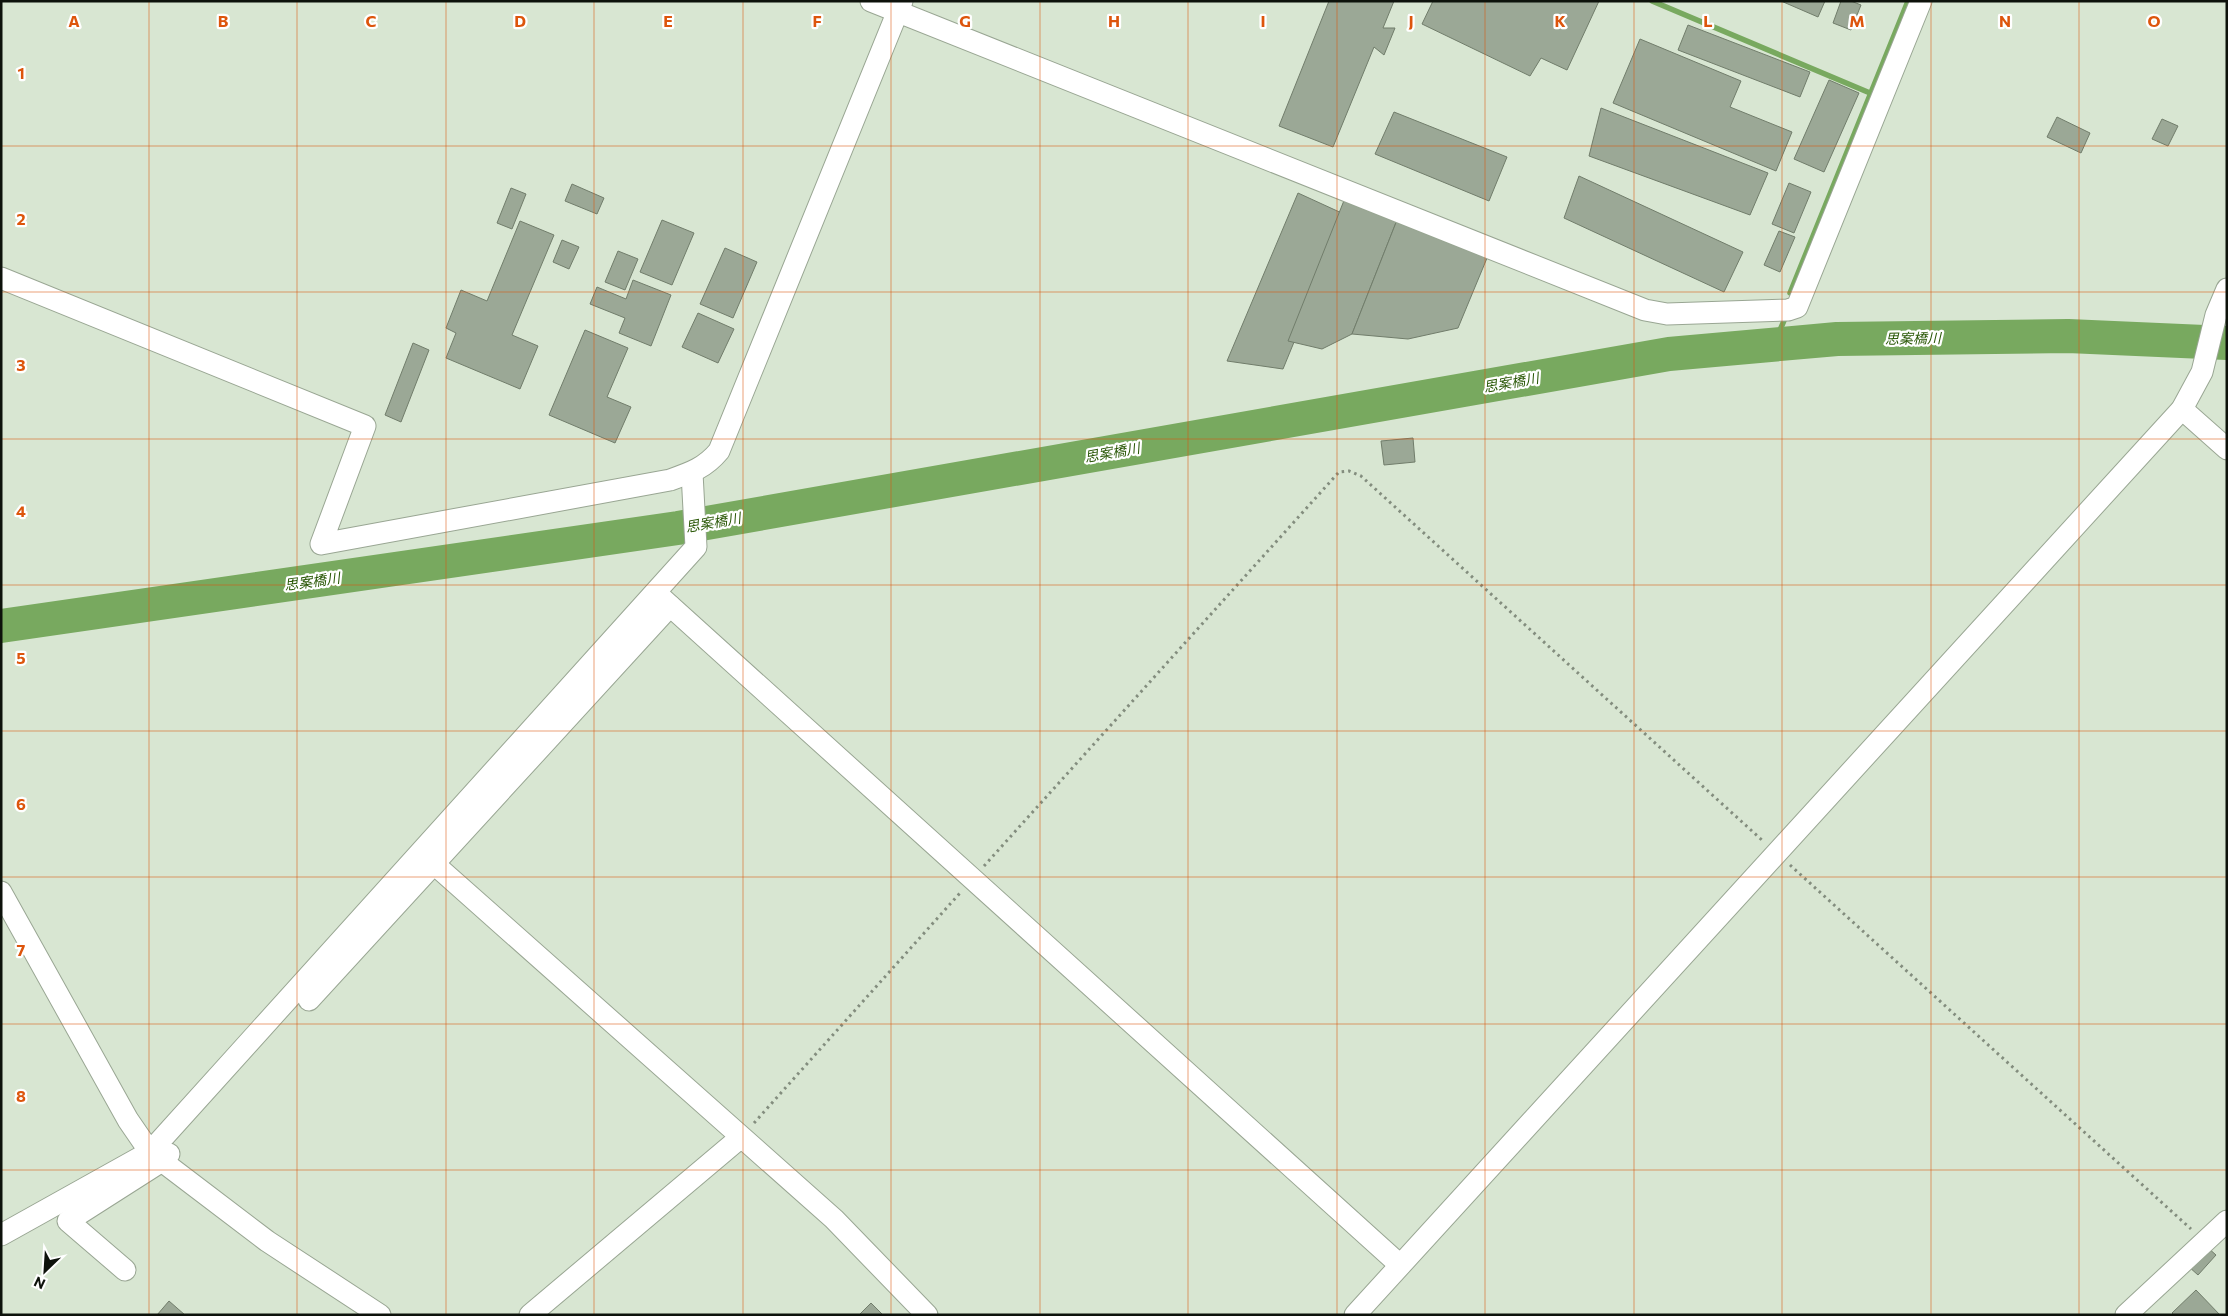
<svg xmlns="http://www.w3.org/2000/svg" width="2228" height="1316" viewBox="0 0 2228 1316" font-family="Commissioner,'Noto Sans JP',sans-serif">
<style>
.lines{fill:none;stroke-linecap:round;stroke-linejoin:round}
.stream{stroke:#78a95f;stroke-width:5.5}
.river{stroke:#78a95f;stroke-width:34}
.building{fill:#9ba896;stroke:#717d6b}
.minor-casing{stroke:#99a693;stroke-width:23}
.path{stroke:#838d7e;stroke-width:3;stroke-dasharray:2.5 4;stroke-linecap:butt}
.minor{stroke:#fff;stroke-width:21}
.grid{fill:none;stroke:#dd550c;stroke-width:1;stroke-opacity:0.55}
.labels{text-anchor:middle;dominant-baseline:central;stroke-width:4.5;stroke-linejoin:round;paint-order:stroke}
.water-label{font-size:14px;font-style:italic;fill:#2a5807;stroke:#fff}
.grid-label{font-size:16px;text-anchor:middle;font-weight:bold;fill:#dd550c;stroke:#fff;stroke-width:4.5;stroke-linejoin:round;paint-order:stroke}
</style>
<rect width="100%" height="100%" fill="#d8e6d2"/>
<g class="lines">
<g class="stream">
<path d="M1652 1 1870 93"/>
<path d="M1790 293 1908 1"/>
<path d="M1774 344 1786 316"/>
</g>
<path class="river" d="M1 626 678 528 1669 354 1837 339 2068 336 2227 343"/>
</g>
<g class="building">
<path d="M1329 1H1394L1383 28H1395L1384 55 1374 47 1333 147 1279 126Z"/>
<path d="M1433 1H1599L1567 70 1541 58 1530 76 1422 24Z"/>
<path d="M1781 1H1825L1818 17Z"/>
<path d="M1841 1H1851L1861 5 1851 30 1833 23Z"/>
<path d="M1688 25 1810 72 1800 97 1678 50Z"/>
<path d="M1640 39 1741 81 1730 107 1792 132 1776 171 1613 103Z"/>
<path d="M1829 80 1859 93 1824 172 1794 159Z"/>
<path d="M1601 108 1768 173 1750 215 1589 156Z"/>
<path d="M1394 112 1507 157 1489 201 1375 154Z"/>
<path d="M2057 117 2090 133 2081 153 2047 137Z"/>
<path d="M2162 119 2178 126 2168 146 2152 139Z"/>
<path d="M1579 176 1743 252 1724 292 1564 218Z"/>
<path d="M1789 183 1811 192 1794 233 1772 224Z"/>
<path d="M572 184 604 198 597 214 565 201Z"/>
<path d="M511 188 526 194 512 229 497 223Z"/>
<path d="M1298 193 1346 215 1283 369 1227 361Z"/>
<path d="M1347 193 1397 220 1352 334 1322 349 1288 341Z"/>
<path d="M662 220 694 233 672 285 640 272Z"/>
<path d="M1397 220 1492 246 1458 328 1408 339 1352 334Z"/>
<path d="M520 221 554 235 512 335 538 346 520 389 446 358 456 333 446 328 461 290 487 301Z"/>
<path d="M1779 231 1795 237 1780 272 1764 265Z"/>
<path d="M562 240 579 247 569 269 553 262Z"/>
<path d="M725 248 757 262 733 318 700 304Z"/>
<path d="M618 251 638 259 625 290 605 282Z"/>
<path d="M633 280 671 295 651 346 619 333 625 318 590 304 597 287 626 299Z"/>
<path d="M698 313 734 329 718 363 682 347Z"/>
<path d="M585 330 628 348 607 397 631 407 615 443 549 415Z"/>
<path d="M413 343 429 350 401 422 385 415Z"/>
<path d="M1413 438 1415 462 1384 465 1381 441Z"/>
<path d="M2207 1247 2216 1255 2198 1275 2188 1266Z"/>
<path d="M2196 1290 2220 1315H2174L2172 1313Z"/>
<path d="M169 1301 185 1315H157Z"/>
<path d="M871 1303 883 1315H859Z"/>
</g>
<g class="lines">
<defs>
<g id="minor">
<path d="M871 1 1645 310 1667 314 1788 310 1797 307 1921 1"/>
<path d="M1 278 365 426 321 544 670 480C690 473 705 468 719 451L902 1"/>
<path d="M2182 409 2227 449"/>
<path d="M656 593 1400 1265"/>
<path d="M433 863 834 1219 927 1315"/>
<path d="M1 892 128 1120 150 1152 267 1241 380 1315"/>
<path d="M309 1000 670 606"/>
<path d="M1 1235 150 1152 696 547 692 473"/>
<path d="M125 1270 68 1221 162 1161 169 1154"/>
<path d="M530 1315 740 1138"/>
<path d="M1355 1315 2182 409 2202 372 2216 315 2227 289"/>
<path d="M2126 1315 2227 1221"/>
</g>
</defs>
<use href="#minor" class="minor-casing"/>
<g class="path">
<path d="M1790 865 2191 1229"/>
<path d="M984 866 1339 472 1349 471 1361 476 1763 841"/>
<path d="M754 1123 960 893"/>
</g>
<use href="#minor" class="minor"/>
</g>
<path class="grid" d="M149 1V1315M297 1V1315M446 1V1315M594 1V1315M743 1V1315M891 1V1315M1040 1V1315M1188 1V1315M1337 1V1315M1485 1V1315M1634 1V1315M1782 1V1315M1931 1V1315M2079 1V1315M1 146H2227M1 292H2227M1 439H2227M1 585H2227M1 731H2227M1 877H2227M1 1024H2227M1 1170H2227"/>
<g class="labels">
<g class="water-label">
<text transform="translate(1913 338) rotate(-1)">思案橋川</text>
<text transform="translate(1511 382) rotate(-10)">思案橋川</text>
<text transform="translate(1112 452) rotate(-10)">思案橋川</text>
<text transform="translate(713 522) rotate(-10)">思案橋川</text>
<text transform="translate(312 581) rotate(-8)">思案橋川</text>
</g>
</g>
<g class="grid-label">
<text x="74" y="27">A</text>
<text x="223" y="27">B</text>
<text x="371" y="27">C</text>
<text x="520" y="27">D</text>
<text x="668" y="27">E</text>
<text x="817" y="27">F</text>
<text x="965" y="27">G</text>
<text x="1114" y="27">H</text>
<text x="1263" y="27">I</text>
<text x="1411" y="27">J</text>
<text x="1560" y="27">K</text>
<text x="1708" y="27">L</text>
<text x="1857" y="27">M</text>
<text x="2005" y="27">N</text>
<text x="2154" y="27">O</text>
<text x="21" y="79">1</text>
<text x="21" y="225">2</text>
<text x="21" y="371">3</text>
<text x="21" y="517">4</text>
<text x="21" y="664">5</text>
<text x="21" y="810">6</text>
<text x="21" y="956">7</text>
<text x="21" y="1102">8</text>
</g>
<rect width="2228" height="1316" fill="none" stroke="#0d120b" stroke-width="5"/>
<g transform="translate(45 1271) rotate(205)" stroke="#ffffff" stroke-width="4" paint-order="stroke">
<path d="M0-4L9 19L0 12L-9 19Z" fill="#0d120b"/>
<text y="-8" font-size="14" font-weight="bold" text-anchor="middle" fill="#0d120b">N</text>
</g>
</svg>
